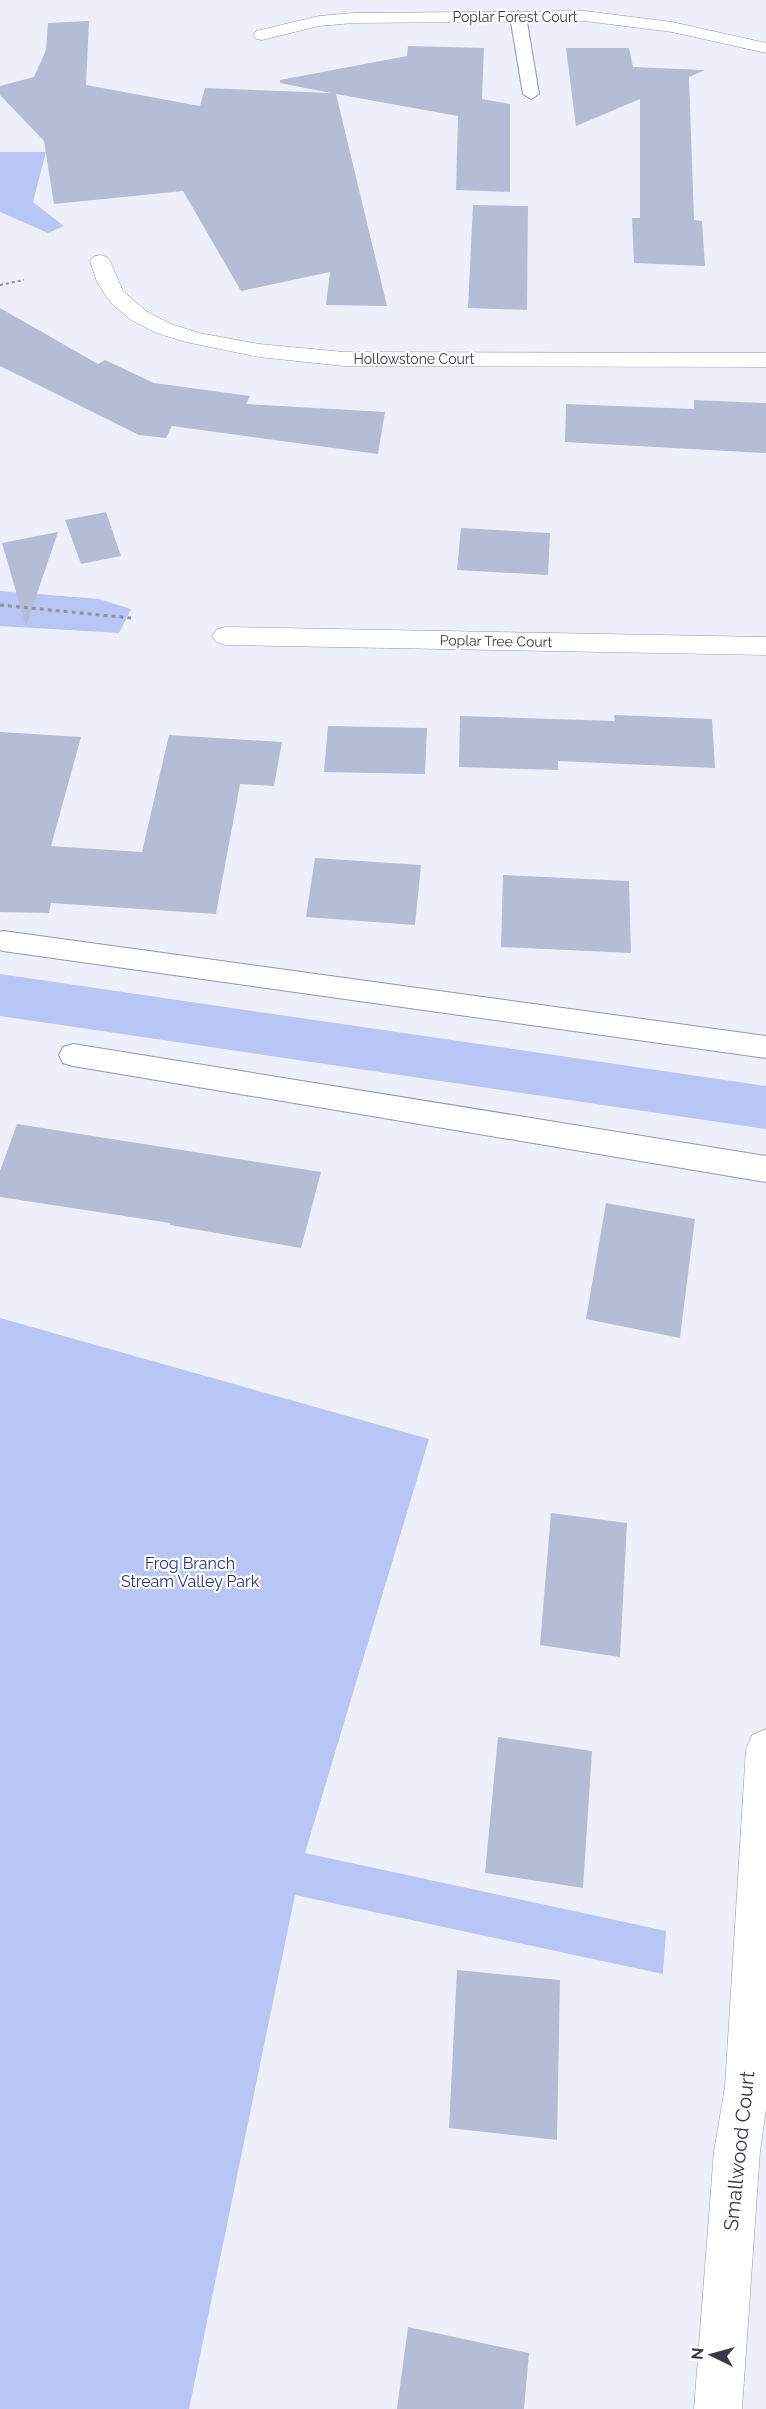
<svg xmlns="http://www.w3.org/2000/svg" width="766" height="2409" viewBox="0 0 766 2409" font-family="Raleway,sans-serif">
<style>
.green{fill:#b8c6f5}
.building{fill:#b5bcd5}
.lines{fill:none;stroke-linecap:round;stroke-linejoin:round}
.lane-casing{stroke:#9096ae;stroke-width:2}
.street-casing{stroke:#9096ae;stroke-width:1}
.path-far1{stroke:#8f929c;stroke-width:2;stroke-dasharray:3 3;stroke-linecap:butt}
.path{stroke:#8f929c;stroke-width:3;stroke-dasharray:4 4;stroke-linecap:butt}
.lane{fill:#fff;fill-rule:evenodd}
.street{fill:#fff;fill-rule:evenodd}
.labels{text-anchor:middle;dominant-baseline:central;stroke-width:4.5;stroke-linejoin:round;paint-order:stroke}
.far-street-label{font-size:14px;fill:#373a44;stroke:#fefefe}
.park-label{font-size:16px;fill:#283279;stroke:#fefefe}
.near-street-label{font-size:20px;fill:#373a44;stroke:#fefefe}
</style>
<rect width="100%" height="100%" fill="#edf0fb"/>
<g class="green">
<path d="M0 152H46L33 202 64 226 48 233 0 212Z"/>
<path d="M0 591 99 599 131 609 119 633 0 626Z"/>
<path d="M0 974 766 1086V1129L0 1016Z"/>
<path d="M0 1318 429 1439 305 1853 666 1931 663 1974 295 1895 189 2409H0Z"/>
</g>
<g class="building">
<path d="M89 21 86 85 200 106 205 88 331 93 280 83V80L407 56 408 46 484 48 482 99 510 104V192L456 190 458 116 336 94 387 306 326 305 330 272 241 291 183 191 54 204 44 141 0 95V86L34 77 46 50 48 23Z"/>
<path d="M566 48H629L633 67 705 70 689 77 694 220 702 221 705 266 634 263 632 218H640V99L576 126Z"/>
<path d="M473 205 528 206 527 310 468 308Z"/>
<path d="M0 308 98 364 105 360 154 383 250 396 246 404 385 412 378 454 172 426 166 438 139 435 0 366Z"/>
<path d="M694 400 766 403V453L565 442 566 404 694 409Z"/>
<path d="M106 512 121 556 81 564 65 520Z"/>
<path d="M461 528 550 533 548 575 457 570Z"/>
<path d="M58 532 26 626 2 543Z"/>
<path d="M614 715 712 719 715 768 558 761V770L459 767 460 716 615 721Z"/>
<path d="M328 726 427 728 425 774 324 772Z"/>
<path d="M0 732 81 737 51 846 142 852 169 735 282 742 274 786 240 784 216 914 51 903 49 913 0 912Z"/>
<path d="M315 858 421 865 415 925 306 917Z"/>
<path d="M503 875 629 881 631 953 501 947Z"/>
<path d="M17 1124 321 1172 301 1248 170 1225V1223L0 1197V1171Z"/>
<path d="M606 1203 695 1219 680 1338 586 1319Z"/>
<path d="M551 1513 627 1523 620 1657 540 1645Z"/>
<path d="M498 1737 592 1751 583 1888 485 1873Z"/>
<path d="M457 1970 560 1980 557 2140 449 2128Z"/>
<path d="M408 2327 529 2353 524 2409H397Z"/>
</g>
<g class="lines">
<defs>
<g id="lane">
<path d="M518 11 526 16 539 94 531 99 523 94 510 16Z"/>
<path d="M3 931 766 1036V1058L3 951 0 950V932Z"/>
<path d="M73 1044 766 1156V1182L73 1066 63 1063 59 1055 63 1047Z"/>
</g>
<g id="street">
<path d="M585 11 672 22 766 43V53L672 32 585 21 353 23 319 26 262 40 256 39 253 35 256 31 319 16 353 13Z"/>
<path d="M100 255 107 257 110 261 123 291 146 311 171 324 199 333 259 344 344 352 766 353V367L344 366 259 357 186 342 156 333 131 320 113 305 106 296 97 282 90 261 93 257Z"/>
<path d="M225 627 766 637V655L225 645 216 642 212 636 216 630Z"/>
<path d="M766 1729V2109L760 2151 742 2409H694L714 2151 725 2087 746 1749 752 1735Z"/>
</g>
</defs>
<use href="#lane" class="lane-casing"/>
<use href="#street" class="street-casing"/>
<path class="path-far1" d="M0 285 24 280"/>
<path class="path" d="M0 605 131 618"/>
<use href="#lane" class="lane"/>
<use href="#street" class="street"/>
</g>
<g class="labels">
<g class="far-street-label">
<text x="515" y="17">Poplar Forest Court</text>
<text x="414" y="359">Hollowstone Court</text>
<text transform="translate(496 641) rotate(1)">Poplar Tree Court</text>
</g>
<g class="park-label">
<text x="190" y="1563">Frog Branch<tspan x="190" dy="18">Stream Valley Park</tspan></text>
</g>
<g class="near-street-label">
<text transform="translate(739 2151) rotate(-84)">Smallwood Court</text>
</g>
</g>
<g transform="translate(712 2355) rotate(275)" stroke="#fefefe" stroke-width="4.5" paint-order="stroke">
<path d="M0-4.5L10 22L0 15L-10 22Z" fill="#373a44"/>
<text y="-9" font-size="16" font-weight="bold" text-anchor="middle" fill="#373a44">N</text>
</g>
</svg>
